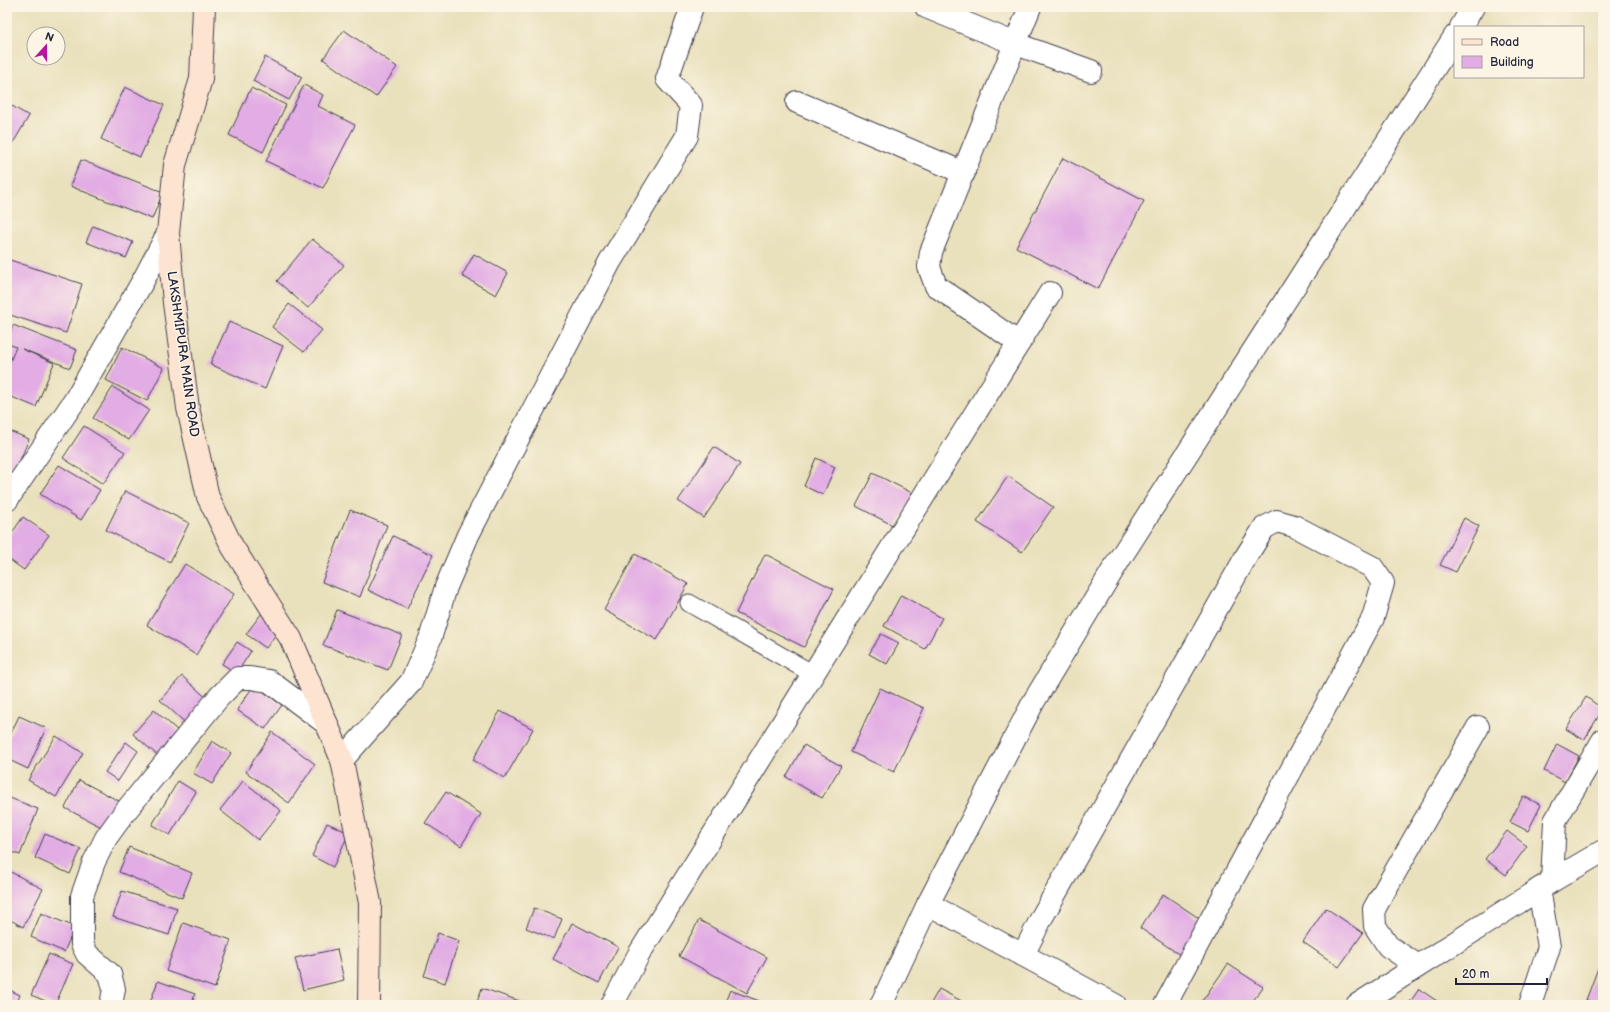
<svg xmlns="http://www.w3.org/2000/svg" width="1610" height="1012" viewBox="0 0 1610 1012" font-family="'Balsamiq Sans',sans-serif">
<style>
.building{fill:#e2ace4}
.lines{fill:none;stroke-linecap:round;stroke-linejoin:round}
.service-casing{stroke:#403e4e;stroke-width:19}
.minor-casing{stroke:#403e4e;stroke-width:24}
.tertiary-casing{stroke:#403e4e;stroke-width:24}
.secondary-casing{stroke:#403e4e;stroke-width:24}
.service{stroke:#fff;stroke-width:17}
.minor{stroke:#fff;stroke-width:22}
.tertiary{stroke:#fff;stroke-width:22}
.secondary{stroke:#fde4d1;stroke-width:22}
.labels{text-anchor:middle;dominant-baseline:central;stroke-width:3;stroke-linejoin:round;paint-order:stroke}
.street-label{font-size:13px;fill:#22223b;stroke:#fcf5e5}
</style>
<rect width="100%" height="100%" fill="#fcf5e5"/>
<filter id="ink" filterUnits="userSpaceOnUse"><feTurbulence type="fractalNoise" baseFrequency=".025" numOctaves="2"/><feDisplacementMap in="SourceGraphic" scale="8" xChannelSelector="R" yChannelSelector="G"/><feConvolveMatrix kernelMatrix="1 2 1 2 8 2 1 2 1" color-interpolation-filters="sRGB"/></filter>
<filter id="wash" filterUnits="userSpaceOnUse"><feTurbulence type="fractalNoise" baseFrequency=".012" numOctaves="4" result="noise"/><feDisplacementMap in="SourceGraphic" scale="16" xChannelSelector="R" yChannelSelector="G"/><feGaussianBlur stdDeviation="0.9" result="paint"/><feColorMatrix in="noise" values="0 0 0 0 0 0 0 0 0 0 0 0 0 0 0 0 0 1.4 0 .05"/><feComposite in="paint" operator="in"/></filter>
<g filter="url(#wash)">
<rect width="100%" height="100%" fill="#e9e0bc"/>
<g id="blocks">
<g class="building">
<path d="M344 30 397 67 376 97 323 59Z"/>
<path d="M265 57 302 77 289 100 253 81Z"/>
<path d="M304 85 323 95 318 106 355 125 323 188 266 161Z"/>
<path d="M125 87 164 105 140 157 101 139Z"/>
<path d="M251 88 286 105 263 152 229 135Z"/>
<path d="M7 103 29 116 13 143 7 139Z"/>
<path d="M1063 158 1144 201 1098 289 1016 247Z"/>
<path d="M81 160 163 192 152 219 70 186Z"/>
<path d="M93 226 133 242 126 258 86 242Z"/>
<path d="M312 239 344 265 308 308 277 281Z"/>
<path d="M474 254 508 273 496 295 462 276Z"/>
<path d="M7 259 82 284 66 333 7 314Z"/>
<path d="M289 304 322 330 304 352 272 327Z"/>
<path d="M229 322 283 346 265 389 210 364Z"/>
<path d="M13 325 77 350 70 368 22 349 54 363 36 407 7 395V369L16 347 7 343V341Z"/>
<path d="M122 347 164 368 147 401 106 380Z"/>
<path d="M113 387 149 410 129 440 93 418Z"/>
<path d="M84 426 125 452 103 484 63 458Z"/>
<path d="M7 430 29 439 7 491Z"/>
<path d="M714 447 740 464 704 518 678 501Z"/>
<path d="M816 458 835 467 823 495 804 486Z"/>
<path d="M59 465 100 490 81 520 40 494Z"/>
<path d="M873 473 914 494 896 527 856 506Z"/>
<path d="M1008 476 1053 507 1022 552 977 522Z"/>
<path d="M125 491 189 523 170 562 106 530Z"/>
<path d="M350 510 387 525 360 597 322 582Z"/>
<path d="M23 517 49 535 24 570 7 558V540Z"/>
<path d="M1464 518 1479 526 1456 572 1440 565Z"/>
<path d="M393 536 433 555 407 609 368 590Z"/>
<path d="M635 554 688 584 657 640 604 610Z"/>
<path d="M765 554 834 589 804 647 736 613Z"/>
<path d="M185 564 234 594 196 655 147 625Z"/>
<path d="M901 595 942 618 925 649 884 626Z"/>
<path d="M337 610 402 635 388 670 323 645Z"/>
<path d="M262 613 281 627 266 648 246 634Z"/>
<path d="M881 634 899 643 887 664 869 654Z"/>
<path d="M237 642 251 651 237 673 222 664Z"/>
<path d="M182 676 211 702 189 726 160 700Z"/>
<path d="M254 685 282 705 265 729 237 710Z"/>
<path d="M880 688 924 708 894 772 851 752Z"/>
<path d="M1586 697 1603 709 1584 740 1566 729Z"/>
<path d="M154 710 184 736 164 761 133 734Z"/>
<path d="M500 711 533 729 505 778 473 760Z"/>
<path d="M19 716 46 728 28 769 7 759V742Z"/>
<path d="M272 732 315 764 289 803 246 772Z"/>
<path d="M56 736 83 753 56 797 28 780Z"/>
<path d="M212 741 231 753 212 784 193 773Z"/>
<path d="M126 742 138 751 118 781 105 772Z"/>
<path d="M1557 744 1579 756 1565 782 1544 771Z"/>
<path d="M804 745 841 766 822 798 786 777Z"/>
<path d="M79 780 119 801 105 829 65 808Z"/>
<path d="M178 781 196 792 170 835 152 825Z"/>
<path d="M243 781 281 811 258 840 220 810Z"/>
<path d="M446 792 481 814 461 846 425 823Z"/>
<path d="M1523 796 1541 805 1528 831 1510 822Z"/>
<path d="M10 798 38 809 20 855 7 850V805Z"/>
<path d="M327 823 349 833 333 867 312 856Z"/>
<path d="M1507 831 1527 846 1506 875 1485 859Z"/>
<path d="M45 834 81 849 70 874 35 858Z"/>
<path d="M129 847 192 873 182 898 119 872Z"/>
<path d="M7 870 43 889 23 927 7 918Z"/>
<path d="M122 891 177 908 169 935 113 917Z"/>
<path d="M1163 894 1203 921 1180 955 1140 928Z"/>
<path d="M534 908 562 919 554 939 526 928Z"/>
<path d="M1326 908 1363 933 1339 967 1303 942Z"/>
<path d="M41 913 75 927 64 952 31 937Z"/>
<path d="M699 920 767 957 747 993 679 956Z"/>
<path d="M183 923 231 940 215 988 166 971Z"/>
<path d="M572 923 618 947 599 983 553 959Z"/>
<path d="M438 933 459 941 445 983 424 976Z"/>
<path d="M337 949 344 980 303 990 295 958Z"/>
<path d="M49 954 73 964 55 1005 31 995Z"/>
<path d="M1603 955V1005H1600L1586 1000Z"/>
<path d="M1228 964 1263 987 1250 1005H1202L1200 1004Z"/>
<path d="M158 981 195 994 191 1005H149Z"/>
<path d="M482 988 531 1005H476Z"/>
<path d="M7 989 20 995 16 1005H7Z"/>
<path d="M939 989 969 1005H930Z"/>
<path d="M1419 989 1443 1005H1408Z"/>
<path d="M730 990 770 1005H724Z"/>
</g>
</g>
</g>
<g filter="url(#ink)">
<use href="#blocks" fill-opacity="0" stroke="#403e4e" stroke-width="1"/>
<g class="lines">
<defs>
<path id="service" d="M689 603 813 674"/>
<g id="minor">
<path d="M926 7 1016 44 1091 71"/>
<path d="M1461 27 1473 7"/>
<path d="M797 102 964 173"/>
<path d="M1019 343 936 286 929 267 931 252 1030 7"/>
<path d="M7 500 75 400 144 279 168 233"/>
<path d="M342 760 411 682 430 639 446 587 468 535 610 262 687 136 691 105 667 79 692 7"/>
<path d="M1552 881 1555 821 1603 740"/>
<path d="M928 904 1023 955"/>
<path d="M1418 966 1388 946 1375 926 1374 909 1478 727"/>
<path d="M111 1005 114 989 110 974 87 954 82 944V896L94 862 106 838 124 813 219 697 238 678H250L269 681 327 724"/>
<path d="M612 1005 639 954 1050 293"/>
<path d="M881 1005 928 904 1034 701 1119 560 1455 36"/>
<path d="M1115 1005 1023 955 1042 917 1247 555 1264 528 1277 521 1294 526 1372 567 1383 583 1373 618 1165 1005"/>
<path d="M1530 1005 1549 947 1539 889"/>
</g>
<path id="tertiary" d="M1357 1005 1552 881 1603 851"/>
<path id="secondary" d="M204 7 201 79 175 165 168 233 174 303 188 408 208 497 232 546 291 639 342 760 370 903 369 1005"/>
</defs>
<use href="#service" class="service-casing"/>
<use href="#minor" class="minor-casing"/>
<use href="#tertiary" class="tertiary-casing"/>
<use href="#secondary" class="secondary-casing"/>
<use href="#service" class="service"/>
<use href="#minor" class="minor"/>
<use href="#tertiary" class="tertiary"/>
<use href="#secondary" class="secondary"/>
</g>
</g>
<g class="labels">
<g class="street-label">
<text transform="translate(183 354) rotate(82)">LAKSHMIPURA MAIN ROAD</text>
</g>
</g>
<rect width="1610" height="1012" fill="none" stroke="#fcf5e5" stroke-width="24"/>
<rect x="1454" y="26" width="130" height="52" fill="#fcf5e5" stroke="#a5a1a1"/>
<rect x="1462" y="39" width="20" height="6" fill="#fde4d1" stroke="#a5a1a1"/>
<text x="1490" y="46" font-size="12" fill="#22223b">Road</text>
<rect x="1462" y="56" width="20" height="12" fill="#e2ace4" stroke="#a5a1a1"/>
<text x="1490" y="66" font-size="12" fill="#22223b">Building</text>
<g transform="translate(46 46) rotate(21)"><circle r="19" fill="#fcf5e5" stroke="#a5a1a1"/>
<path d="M0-3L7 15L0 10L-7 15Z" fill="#b5179e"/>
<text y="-6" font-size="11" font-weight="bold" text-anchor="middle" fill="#22223b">N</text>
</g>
<path d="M1456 978v6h91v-6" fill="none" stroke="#22223b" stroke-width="2"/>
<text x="1462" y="978" font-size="12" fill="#22223b" stroke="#fcf5e5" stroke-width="3" paint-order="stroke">20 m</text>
</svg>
